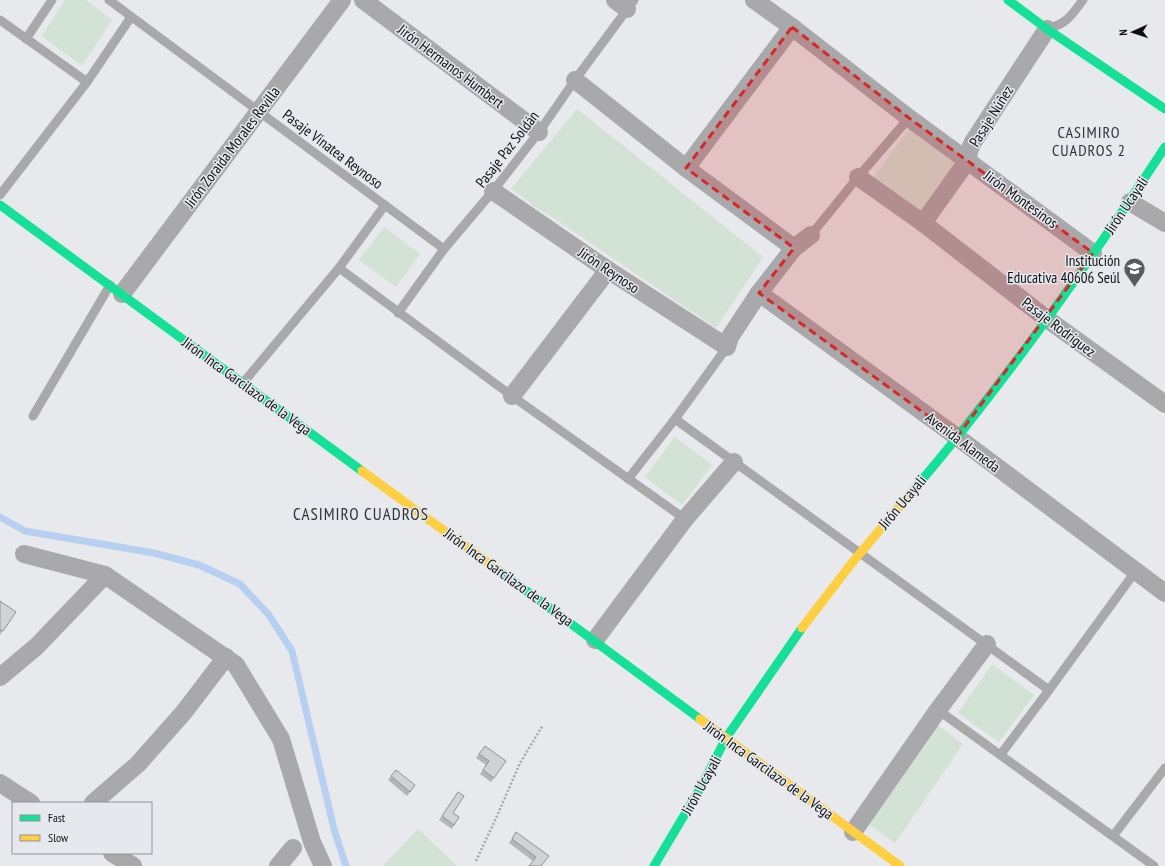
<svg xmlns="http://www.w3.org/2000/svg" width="1165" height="866" viewBox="0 0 1165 866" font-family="'PT Sans Narrow',sans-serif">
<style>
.green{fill:#d2e2d4}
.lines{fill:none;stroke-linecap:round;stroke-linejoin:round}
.stream{stroke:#b7cff1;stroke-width:7}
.path{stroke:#a6a7a8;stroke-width:2.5;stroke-dasharray:2 2;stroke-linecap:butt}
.lane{stroke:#a9a8aa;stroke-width:9}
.street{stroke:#a9a8aa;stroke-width:18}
.fast{stroke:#16e098;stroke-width:9}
.slow{stroke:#ffcf43;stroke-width:9}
.wall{fill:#b4b5b7}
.building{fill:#d1d2d5;stroke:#929395}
.marked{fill:#d62828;fill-opacity:0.2;stroke:#d62828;stroke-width:3;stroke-dasharray:8 5;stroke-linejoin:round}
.labels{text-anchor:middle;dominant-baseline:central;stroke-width:3;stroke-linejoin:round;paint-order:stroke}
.street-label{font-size:15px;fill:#0e0f11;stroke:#e5e9ee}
.poi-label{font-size:15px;fill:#0e0f11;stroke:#e5e9ee;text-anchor:end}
.neighbourhood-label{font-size:16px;letter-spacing:1px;fill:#303236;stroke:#e5e9ee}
.quarter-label{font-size:17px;letter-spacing:1px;fill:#303236;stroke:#e5e9ee}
</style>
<rect width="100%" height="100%" fill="#e7e9ec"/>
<g class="green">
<path d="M65 0H86L112 20 82 66 42 36Z"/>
<path d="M577 109 763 257 716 328 546 213 531 205V203L511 189Z"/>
<path d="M909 129 957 165 921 213 873 178Z"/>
<path d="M384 227 420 254 396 287 359 260Z"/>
<path d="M675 437 712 465 682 505 645 477Z"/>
<path d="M992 664 1034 695 999 742 958 713Z"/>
<path d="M937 725 963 744 895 843 868 824Z"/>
<path d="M418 829 457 866H383Z"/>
</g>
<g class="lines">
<path class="stream" d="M0 517 25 531 154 553 199 565 240 584 269 615 292 651 334 829 346 866"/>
<path class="path" d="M476 861 497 816 520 763 543 725"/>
<g class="lane">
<path d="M109 0 444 249"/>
<path d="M0 20 87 82"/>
<path d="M1050 28C1068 23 1072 14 1083 0"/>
<path d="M26 39 52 0"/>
<path d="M0 195 87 82 131 17"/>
<path d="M811 235 858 177 909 118"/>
<path d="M339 268 512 396 685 519"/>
<path d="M398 313 444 249 493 191 539 132 575 80 634 0"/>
<path d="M243 383 339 268 385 205"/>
<path d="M33 416 110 285"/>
<path d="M675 419 1049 690"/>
<path d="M628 479 675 419 727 347"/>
<path d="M938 710 1154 866"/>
<path d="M1001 754 1049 690 1135 572"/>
<path d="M1113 836 1165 768"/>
</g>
<g class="street">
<path d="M363 0 539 132"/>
<path d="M615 0 627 9"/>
<path d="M754 0 792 27 909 118 1093 253"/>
<path d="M575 80 686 168 794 248"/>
<path d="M686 168 792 27"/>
<path d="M858 177 923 223 1047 319 1165 404"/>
<path d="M493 191 608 270 727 347 730 337 759 293 794 248 811 235"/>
<path d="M1130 202 1165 223"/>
<path d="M923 223 968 160 969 151 973 142 1047 29"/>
<path d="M759 293 957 437 1165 593"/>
<path d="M122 294 342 0"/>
<path d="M512 396 608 270"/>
<path d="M24 554 105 575 236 665 281 739 312 842 323 866"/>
<path d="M595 640 685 519 734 462"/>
<path d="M0 677 37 646 105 575"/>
<path d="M0 783 31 803"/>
<path d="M93 803 138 764 184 712 226 657"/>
<path d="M853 832 938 710 987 644"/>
<path d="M112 853 133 866"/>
<path d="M278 866 293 848"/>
</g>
<g class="fast">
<path d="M1008 0 1047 29 1165 109"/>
<path d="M0 205 362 471"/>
<path d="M916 487C1007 380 1088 265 1165 147"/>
<path d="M498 570 700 719"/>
<path d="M654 866 701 787 726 738 802 628"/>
</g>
<g class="slow">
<path d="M362 471 498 570"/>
<path d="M802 628 851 564 916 487"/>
<path d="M700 719 900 866"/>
</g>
</g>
<g class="wall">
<path d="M0 601 16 612 0 635Z"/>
<path d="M485 746 506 761 491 782 480 774 486 765 476 758Z"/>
<path d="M391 776 415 785 407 796 388 780Z"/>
<path d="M458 792 453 813 459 817 452 829 439 820Z"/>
<path d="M516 832 549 856 533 861 509 843Z"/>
</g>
<g class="building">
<path d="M0 601 16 612 3 631 0 630Z"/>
<path d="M485 746 506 761 494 778 483 770 489 761 479 754Z"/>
<path d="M396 770 415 785 410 792 391 776Z"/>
<path d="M458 792 464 796 453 813 459 817 454 825 442 816Z"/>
<path d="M516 832 549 856 541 866H529L536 857 512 839Z"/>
</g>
<path class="marked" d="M792 27 909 118 1093 253 957 437 759 293 794 248 686 168Z"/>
<defs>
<symbol id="school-pin" viewBox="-11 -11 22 30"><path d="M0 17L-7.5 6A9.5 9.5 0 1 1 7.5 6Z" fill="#5a5b5e" stroke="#e5e9ee"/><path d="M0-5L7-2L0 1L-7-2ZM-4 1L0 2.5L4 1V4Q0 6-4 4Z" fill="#fff"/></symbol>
</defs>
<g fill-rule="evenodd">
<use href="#school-pin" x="1122" y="256" width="25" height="34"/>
</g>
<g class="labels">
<g class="street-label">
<text transform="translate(451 66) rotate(37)">Jirón Hermanos Humbert</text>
<text transform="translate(991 116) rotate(-58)">Pasaje Núñez</text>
<text transform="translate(232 147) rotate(-53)">Jirón Zoraida Morales Revilla</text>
<text transform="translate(333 149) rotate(37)">Pasaje Vinatea Reynoso</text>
<text transform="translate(507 149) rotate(-52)">Pasaje Paz Soldán</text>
<text transform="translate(1021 199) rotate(36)">Jirón Montesinos</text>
<text transform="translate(1126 205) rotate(-56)">Jirón Ucayali</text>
<text transform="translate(609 270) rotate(34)">Jirón Reynoso</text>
<text transform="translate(1059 327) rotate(37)">Pasaje Rodríguez</text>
<text transform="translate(247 386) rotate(36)">Jirón Inca Garcilazo de la Vega</text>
<text transform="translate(963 442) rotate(37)">Avenida Alameda</text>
<text transform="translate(902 502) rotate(-50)">Jirón Ucayali</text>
<text transform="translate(509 577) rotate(36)">Jirón Inca Garcilazo de la Vega</text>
<text transform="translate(769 770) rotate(36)">Jirón Inca Garcilazo de la Vega</text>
<text transform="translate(701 785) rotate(-61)">Jirón Ucayali</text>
</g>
<g class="poi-label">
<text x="1120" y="260">Institución<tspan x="1120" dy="17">Educativa 40606 Seúl</tspan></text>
</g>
<g class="neighbourhood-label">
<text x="1089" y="132">CASIMIRO<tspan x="1089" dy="18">CUADROS 2</tspan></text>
</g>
<g class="quarter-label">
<text x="361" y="514">CASIMIRO CUADROS</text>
</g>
</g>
<rect x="12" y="802" width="140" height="52" fill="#e5e9ee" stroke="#8f9296"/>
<rect x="20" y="815" width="20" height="6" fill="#16e098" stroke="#8f9296"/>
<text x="48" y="822" font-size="12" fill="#0e0f11">Fast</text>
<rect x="20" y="835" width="20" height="6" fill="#ffcf43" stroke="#8f9296"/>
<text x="48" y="842" font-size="12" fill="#0e0f11">Slow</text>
<g transform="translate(1133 32) rotate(267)" stroke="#e5e9ee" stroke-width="3" paint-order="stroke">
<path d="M0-3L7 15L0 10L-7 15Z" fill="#0e0f11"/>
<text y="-6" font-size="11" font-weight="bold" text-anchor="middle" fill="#0e0f11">N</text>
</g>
</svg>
